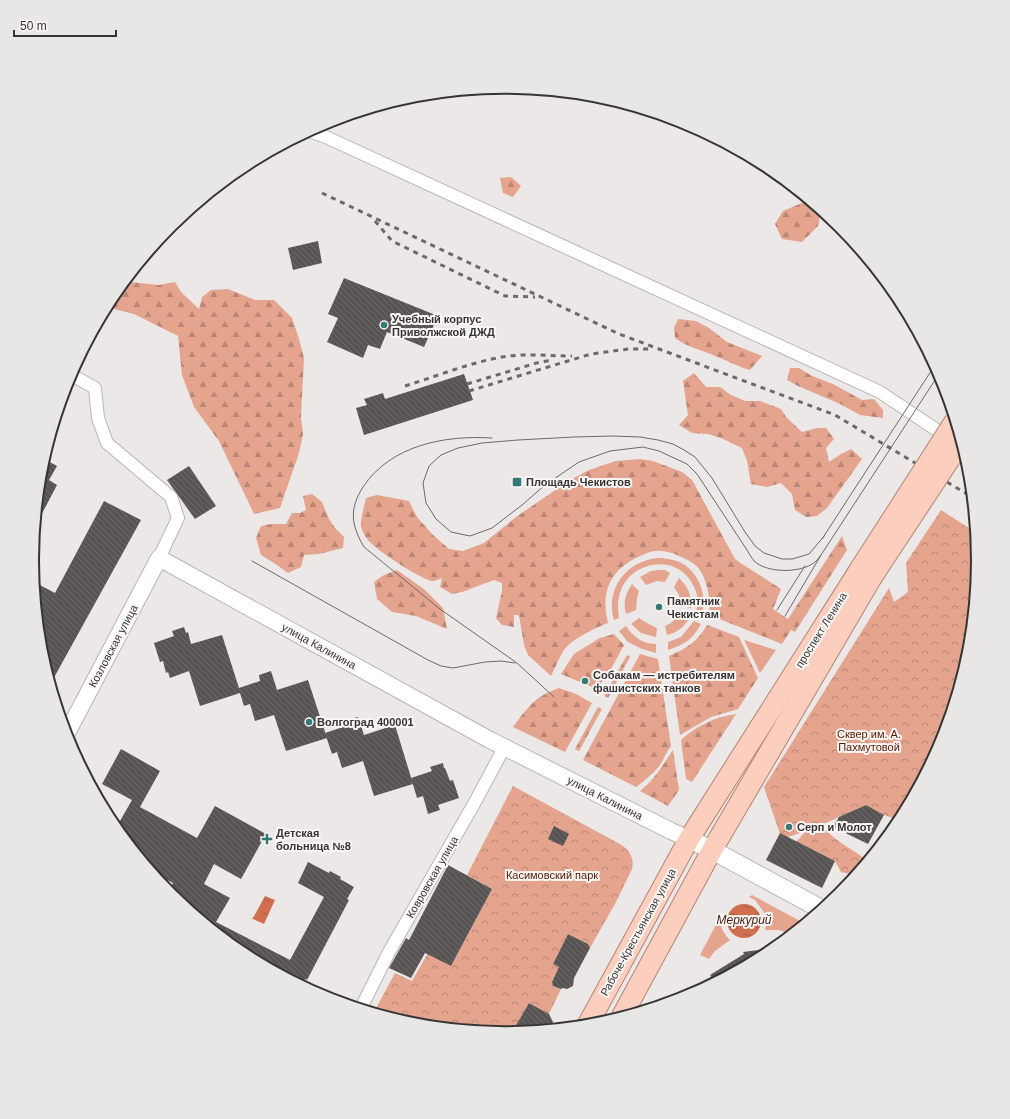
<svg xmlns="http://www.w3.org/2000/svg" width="1010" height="1119" viewBox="0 0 1010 1119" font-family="Arial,sans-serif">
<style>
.grass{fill:#e4a48e}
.forest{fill:url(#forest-firs)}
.park{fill:url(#park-crowns)}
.water{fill:url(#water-ripples)}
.building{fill:url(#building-back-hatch)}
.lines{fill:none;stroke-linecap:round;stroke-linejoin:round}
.minor-casing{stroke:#b8b5b4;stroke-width:14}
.tertiary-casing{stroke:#b8b5b4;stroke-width:18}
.secondary-casing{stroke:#b8b5b4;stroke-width:20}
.primary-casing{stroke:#b58472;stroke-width:22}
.minor{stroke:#fff;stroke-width:12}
.tertiary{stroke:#fff;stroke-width:16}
.secondary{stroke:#fff;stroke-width:18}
.primary{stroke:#fccebe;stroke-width:20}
.tram{stroke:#6b6969;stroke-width:1}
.rail{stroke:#6b6969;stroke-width:3;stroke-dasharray:5 5;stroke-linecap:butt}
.primary-bridge-casing{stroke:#b58472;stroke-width:22;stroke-linecap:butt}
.primary-bridge{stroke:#fccebe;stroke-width:20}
.poi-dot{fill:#327a76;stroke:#f9f6f4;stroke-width:1.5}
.labels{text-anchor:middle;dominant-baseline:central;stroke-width:4;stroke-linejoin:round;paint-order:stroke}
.poi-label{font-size:11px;font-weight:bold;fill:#363535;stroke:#f9f6f4;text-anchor:start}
.street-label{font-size:11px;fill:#363535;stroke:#f9f6f4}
.park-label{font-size:11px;fill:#561900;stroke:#f9f6f4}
.water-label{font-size:12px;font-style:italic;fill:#431d0f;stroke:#f9f6f4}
.rim{fill:none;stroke:#363535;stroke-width:2}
</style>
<defs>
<pattern id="forest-firs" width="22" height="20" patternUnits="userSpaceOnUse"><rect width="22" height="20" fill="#e4a48e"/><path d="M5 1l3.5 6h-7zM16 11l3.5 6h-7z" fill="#ba8675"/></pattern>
<pattern id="park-crowns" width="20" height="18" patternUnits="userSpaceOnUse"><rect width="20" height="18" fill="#e4a48e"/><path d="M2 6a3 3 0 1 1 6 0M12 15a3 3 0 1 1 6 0" fill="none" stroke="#ba8675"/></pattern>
<pattern id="water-ripples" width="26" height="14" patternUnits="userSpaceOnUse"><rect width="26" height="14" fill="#cf6f4d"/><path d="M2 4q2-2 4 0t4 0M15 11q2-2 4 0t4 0" fill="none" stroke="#a95c41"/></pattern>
<pattern id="building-back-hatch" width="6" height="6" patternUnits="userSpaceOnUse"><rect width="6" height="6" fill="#575453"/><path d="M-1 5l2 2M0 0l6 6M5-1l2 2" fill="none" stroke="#6d6a69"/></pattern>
</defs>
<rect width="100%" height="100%" fill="#ece8e7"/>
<g class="grass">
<path d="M658 558C667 558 677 560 685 565 700 576 707 597 702 614L696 611C699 603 698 595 694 587 679 551 626 560 619 597 617 604 618 611 619 618L614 620C605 589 626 561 658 558Z"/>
<path d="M659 570H665L670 573 665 582 657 581 646 585 640 577 651 571Z"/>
<path d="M679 578C689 588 691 594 691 608L679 605V595L674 587Z"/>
<path d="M632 584 639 591 637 598 636 610 626 614C623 601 625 595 632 584Z"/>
<path d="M679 615 688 620C683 628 676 633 667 635L665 626 671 623Z"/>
<path d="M639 618 645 622 657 628 656 637 641 633 631 624Z"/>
<path d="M694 621 701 624C692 640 685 644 668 650V642L681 637Z"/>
<path d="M626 626C633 637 643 644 656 644V653L642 649 628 642 619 631Z"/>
<path d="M744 640 776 650 760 673Z"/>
<path d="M752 895 802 922 801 926 791 934 779 930H765L766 925V915L755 900 749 897Z"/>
<path d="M720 917C720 927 723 933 730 940L715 951 709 959 700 955Z"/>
</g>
<g class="forest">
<path d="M511 177 521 186 513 197 503 193 500 178Z"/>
<path d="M800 192 821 210 818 226 802 242 782 239 775 224 783 211 802 203Z"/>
<path d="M131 282 158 285 175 282 181 292 199 309 202 297 211 290 228 289 255 300H274L292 318 299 339 304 358 301 417 303 434 299 453 280 508 254 514 219 441 194 407 182 375 178 336 134 314 106 307 112 297 123 283Z"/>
<path d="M678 319 696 321 709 328 727 342 762 356 750 370C738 367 727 360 715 356 702 350 687 347 675 338L674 328Z"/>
<path d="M790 368H799L812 376 833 384 862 400 874 399 883 410V418L860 415 840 404 798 386 787 380Z"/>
<path d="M694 373 706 387H720L731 395 745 401H760L781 409 786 417 802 432 817 428H826L834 439 826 448 829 462 841 454 851 449 862 459 827 508 817 516 806 517 795 510 792 494 781 483 767 487 751 484 747 461 742 448 721 438 708 434 692 433 679 425 688 415 683 381Z"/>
<path d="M640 459 653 461 682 472 692 480 735 559 742 564 781 589 773 609 788 619 842 536 847 550 795 632 791 630 782 644 709 615C711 599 707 574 694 564 689 560 681 557 675 554 669 552 661 550 654 551 648 552 640 556 634 559 608 573 601 595 608 623 595 628 572 639 564 650 559 658 555 668 551 676L528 655 524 645 519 615H514V627L502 625 496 618 502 591V583L494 580 462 592 452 594 440 587 442 578C439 579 435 581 433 581 423 581 380 552 372 544 367 540 362 532 361 526 360 521 365 504 366 498L377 495 409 501 417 517 433 535 449 549 463 551 484 543 516 517 570 480 589 470 616 461Z"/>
<path d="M312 494 322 502 329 519 335 528 344 537 343 548 319 554 304 555 301 567 288 573 277 565 261 555 256 538 261 526 271 524H286L292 513H300L306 510 303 496Z"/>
<path d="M397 570 425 590 443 608 447 629 416 616 392 612 377 599 374 582 384 575Z"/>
<path d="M707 625 739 637 758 678 738 709 711 717 680 735 669 656C687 648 697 642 707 625Z"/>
<path d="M614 634 624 645 611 669 597 689 561 674 574 654 600 638Z"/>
<path d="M640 654 658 659 671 746C666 752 664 759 660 765 653 774 645 780 636 787L583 760Z"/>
<path d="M627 655 630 657 608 698 604 696Z"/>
<path d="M559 688 576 694 592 703 565 752 513 727C522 715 532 700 547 693 551 691 555 690 559 688Z"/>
<path d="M598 707 602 709 579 751 575 749Z"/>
<path d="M736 714 692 782 686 779 681 740C696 726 715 717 736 714Z"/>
<path d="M673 750 679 790 668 806 640 791C656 778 662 766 673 750Z"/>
</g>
<g class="park">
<path d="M941 510 975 532 978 560 969 652 942 741 899 820 884 815 866 805 817 827H823C834 840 853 850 867 860L855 875 841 872 835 861 796 842 806 831 788 837 780 834 764 787 889 588 894 602 908 592 906 563Z"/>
<path d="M513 786 618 843C628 848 635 857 632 869L616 902 590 948 588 944 568 934 553 964 562 969 561 973 555 975 552 982 553 986 561 989 549 1014 529 1003 512 1032H505L412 1023 374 1012 395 973 412 981 429 951 451 966 492 889 467 875Z"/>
</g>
<g class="water">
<path d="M265 896 275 900 264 924 251 918H253Z"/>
<circle cx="744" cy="921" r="17"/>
</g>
<g class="building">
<path d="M318 241 322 263 293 270 288 248Z"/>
<path d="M344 278 438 316 424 347 387 332 380 349 368 345 363 358 327 342 338 318 328 314Z"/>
<path d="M464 374 473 400 364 435 356 408 367 405 364 399 383 393 385 399Z"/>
<path d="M44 459 57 466 49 480 57 485 36 525 41 467Z"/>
<path d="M189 466 216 506 195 519 167 480Z"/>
<path d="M104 501 141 520 51 683 41 652 34 582 55 593Z"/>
<path d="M184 627 186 633 188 632 191 644 222 635 239 688 260 681 259 675 271 671 277 690 308 680 327 738 286 751 274 715 255 721 250 704 244 706 240 693 200 706 189 671 170 678 168 672 166 673 163 661 160 662 154 643 174 636 172 631Z"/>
<path d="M358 717 364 735 395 725 413 784 374 796 363 761 342 768 337 752 332 754 325 733 346 726 344 721Z"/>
<path d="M121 749 160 771 140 807 197 838 215 806 266 834 241 879 214 864 204 884 230 898 216 922 290 960 324 897 298 883 308 862 329 873 330 871 341 877 340 879 354 887 347 899 349 900 307 980 305 979 302 985 242 953 170 894 169 892 173 883 152 872 116 828 132 800 102 784Z"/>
<path d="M443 763 444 768H445L450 781 453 780 459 798 438 805 440 810 428 814 423 796 417 798 411 778 432 771 430 767Z"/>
<path d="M866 805 884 815 868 844 833 827 839 817Z"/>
<path d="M554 826 569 834 563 846 548 839Z"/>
<path d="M780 833 835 861 822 888 766 860Z"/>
<path d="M448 865 492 889 451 966 425 953 411 978 389 968 406 938 409 940Z"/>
<path d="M568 934 588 944 590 948 574 978 573 986 567 989 563 988 561 989 553 986 552 982 559 967 553 964Z"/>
<path d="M773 948 768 953 714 981 710 975 744 954 743 952Z"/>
<path d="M529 1003 549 1014 553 1022 549 1028 512 1032Z"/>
</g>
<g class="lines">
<defs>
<g id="minor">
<path d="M309 131 326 137 880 392 950 439"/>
<path d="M70 374 95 388 98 418 107 443 171 497 178 518 159 558"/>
<path d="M361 1008 389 952 475 802 504 748"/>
</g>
<path id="tertiary" d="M66 735 159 558 490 740 671 831 689 839"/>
<path id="secondary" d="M689 839 712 850 821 909"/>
<g id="primary">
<path d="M622 1016 712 850 872 577"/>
<path d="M588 1024 689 839 860 569"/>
</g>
</defs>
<use href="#minor" class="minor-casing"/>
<use href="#tertiary" class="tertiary-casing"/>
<use href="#secondary" class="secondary-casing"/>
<use href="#primary" class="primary-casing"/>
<use href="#minor" class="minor"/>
<use href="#tertiary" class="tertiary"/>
<use href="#secondary" class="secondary"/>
<use href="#primary" class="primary"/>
<g class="tram">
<path d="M492 438C445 435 391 445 363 487 349 509 351 525 364 547L440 609 517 663 554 697"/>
<path d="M822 539 935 365"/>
<path d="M821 555C819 558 816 562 812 564 798 573 767 573 754 561 752 558 749 554 747 550L697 474 687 464 659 451 643 447 610 451 579 462 545 485 522 505 492 528 470 536 451 532 436 519 426 503 423 483 429 466 441 455 458 448 482 443 518 440 574 437 613 436 640 437 658 440 673 444 684 450 695 457 703 467 712 478 745 532 755 546 764 553 782 559H792L799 557 809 554 825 535"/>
<path d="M252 561 428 660 441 666 453 668 485 662 501 661 515 663"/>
<path d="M777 610 805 566"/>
<path d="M785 616 821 555 939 374"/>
</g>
<g class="rail">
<path d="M322 193 619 334 835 415 972 497"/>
<path d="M375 221 392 241 505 296 535 297"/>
<path d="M467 384 540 362 553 360"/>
<path d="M405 386C437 376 469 363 502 357 525 353 549 356 572 356"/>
<path d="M469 391 591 354 628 349H653"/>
</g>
<defs>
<g id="primary-bridge">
<path d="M860 569 955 421"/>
<path d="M872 577 961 442"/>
</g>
</defs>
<use href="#primary-bridge" class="primary-bridge-casing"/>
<use href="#primary-bridge" class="primary-bridge"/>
</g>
<g class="poi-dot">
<circle cx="384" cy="325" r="4"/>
<rect x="512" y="477" width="10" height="10" rx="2"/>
<circle cx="659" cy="607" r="4"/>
<circle cx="585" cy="681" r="4"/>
<circle cx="309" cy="722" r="4"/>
<circle cx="789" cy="827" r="4"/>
<path d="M265 833h4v4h4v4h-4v4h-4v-4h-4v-4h4z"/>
</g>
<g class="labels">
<g class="poi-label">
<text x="392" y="319">Учебный корпус<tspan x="392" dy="13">Приволжской ДЖД</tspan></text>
<text x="526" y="482">Площадь Чекистов</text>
<text x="667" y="601">Памятник<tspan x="667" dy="13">Чекистам</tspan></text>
<text x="593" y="675">Собакам — истребителям<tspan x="593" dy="13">фашистских танков</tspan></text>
<text x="317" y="722">Волгоград 400001</text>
<text x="797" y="827">Серп и Молот</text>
<text x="276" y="833">Детская<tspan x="276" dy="13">больница №8</tspan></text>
</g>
<g class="street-label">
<text transform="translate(821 630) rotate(-58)">проспект Ленина</text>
<text transform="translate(113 646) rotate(-62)">Козловская улица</text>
<text transform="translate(319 646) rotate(29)">улица Калинина</text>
<text transform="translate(605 798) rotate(27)">улица Калинина</text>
<text transform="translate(432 877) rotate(-60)">Ковровская улица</text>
<text transform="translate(638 932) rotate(-61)">Рабоче-Крестьянская улица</text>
</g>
<g class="park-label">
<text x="869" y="734">Сквер им. А.<tspan x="869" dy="13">Пахмутовой</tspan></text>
<text x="552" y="875">Касимовский парк</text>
</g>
<g class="water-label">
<text x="744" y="920">Меркурий</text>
</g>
</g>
<path d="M0 0H1010V1119H0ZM39 560a466 466 0 1 1 932 0a466 466 0 1 1-932 0Z" fill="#e9e7e5" fill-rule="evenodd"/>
<path class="rim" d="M39 560a466 466 0 1 1 932 0a466 466 0 1 1-932 0Z"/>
<path d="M14 30v6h102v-6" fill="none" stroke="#363535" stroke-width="2"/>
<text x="20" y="30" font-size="12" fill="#363535" stroke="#f9f6f4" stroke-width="3" paint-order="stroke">50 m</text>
</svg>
